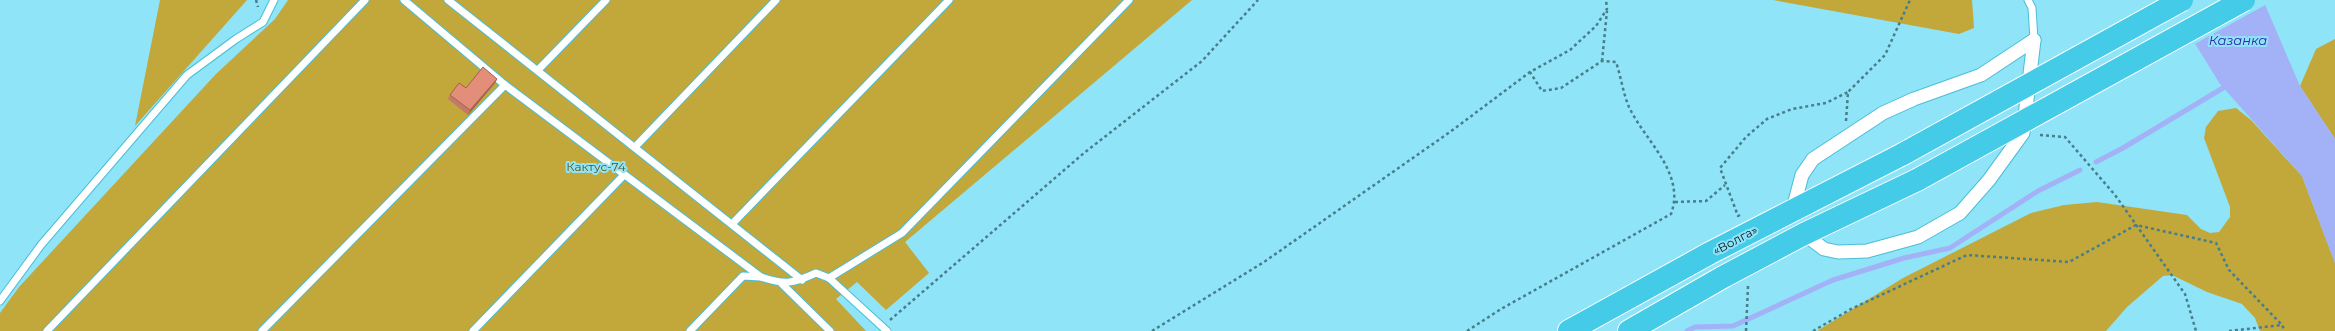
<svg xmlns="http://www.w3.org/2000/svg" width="2335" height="331" viewBox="0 0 2335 331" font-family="Montserrat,sans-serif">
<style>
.green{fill:#c2a73b}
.water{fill:#a3b1f7}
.pier{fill:#8fe4f8}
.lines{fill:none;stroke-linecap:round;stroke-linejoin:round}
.stream{stroke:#a3b1f7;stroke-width:5}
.lane-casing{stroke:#4abed7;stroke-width:9}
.street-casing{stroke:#4abed7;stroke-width:15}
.highway-casing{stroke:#fff;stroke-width:24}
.path{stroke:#487e8b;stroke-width:2.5;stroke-dasharray:3 3;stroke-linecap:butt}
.lane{stroke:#fff;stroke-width:7}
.street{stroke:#fff;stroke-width:13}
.highway{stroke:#44cbe8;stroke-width:22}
.highway-bridge-casing{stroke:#fff;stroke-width:24;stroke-linecap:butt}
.highway-bridge{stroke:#44cbe8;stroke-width:22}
.wall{fill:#c37a68}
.shaded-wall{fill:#9f6355}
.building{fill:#e38e79;stroke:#9f6355}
.labels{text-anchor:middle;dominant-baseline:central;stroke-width:4;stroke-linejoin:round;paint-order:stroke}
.park-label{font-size:12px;fill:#5e4f11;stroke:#8fe4f8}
.street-label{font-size:12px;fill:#00161b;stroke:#8fe4f8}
.water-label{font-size:13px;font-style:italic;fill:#2e24a9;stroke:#8fe4f8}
</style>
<rect width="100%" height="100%" fill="#8fe4f8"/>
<g class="green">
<path d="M160 0H247L135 126Z"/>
<path d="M288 0H1192L905 242 929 273 886 310 857 282 836 299 866 331H0V313L19 287 216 74 275 19Z"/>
<path d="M1773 0H1972L1974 28 1959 34Z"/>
<path d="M2335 39V139L2300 86 2316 49Z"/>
<path d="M2236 108 2251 120 2302 176 2335 263V331H2260L2255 318 2242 304 2207 292 2172 275 2163 276 2127 307 2106 331H1817L1903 278 2031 213 2064 205 2097 202 2187 215 2201 229 2210 233 2219 232 2230 217V207L2204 138 2206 127 2218 111Z"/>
</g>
<path class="water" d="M2168 0H2263L2300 86 2335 139V263L2302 176 2220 84Z"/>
<path class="pier" d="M2166 0H2266L2267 4 2193 45Z"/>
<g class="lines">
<g class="stream">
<path d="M2096 162 2123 148 2228 85"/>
<path d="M1687 331 1695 327 1733 326 1833 280 1904 258 1950 248 2038 191 2080 170"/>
</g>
<defs>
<g id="lane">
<path d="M404 0 505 85 761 277C785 285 792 284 816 273L829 278 887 331"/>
<path d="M448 0 802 280"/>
<path d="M2028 0 2032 8 2034 40"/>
<path d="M538 70 606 0"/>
<path d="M635 147 776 0"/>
<path d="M733 223 949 0"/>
<path d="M829 278 902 233 1129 0"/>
<path d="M782 284 830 331"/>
<path d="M0 301 41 245 187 75 236 39 263 22 274 0"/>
<path d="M47 331 365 0"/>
<path d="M262 331 505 85"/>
<path d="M473 331 624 175"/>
<path d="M690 331 743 276 761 277"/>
</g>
<g id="street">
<path d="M1793 209 1802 175 1813 159 1883 113 1914 99 1981 75 2034 40"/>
<path d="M1804 234 1824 249 1838 252 1867 251 1918 237 1960 213 1989 180 2023 133 2034 40"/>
</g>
<g id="highway">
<path d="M1569 331 1710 253 1903 154"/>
<path d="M1629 331 1723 277 1804 234 1917 180"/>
</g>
</defs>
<use href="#lane" class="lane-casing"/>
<use href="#street" class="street-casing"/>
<use href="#highway" class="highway-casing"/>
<g class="path">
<path d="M256 0 258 7"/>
<path d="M1602 61 1607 11"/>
<path d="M1846 121 1848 92 1885 55 1910 0"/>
<path d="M2040 135 2065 137 2115 195 2185 294 2196 331"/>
<path d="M1675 202 1706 201 1725 185"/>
<path d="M1740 215 1738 216 1720 168 1746 137 1767 119 1792 109 1826 103 1848 92"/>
<path d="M890 320 1084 153 1202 61 1258 0"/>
<path d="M1152 331 1264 262 1450 132 1530 72 1570 50 1596 26 1607 9 1606 0"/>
<path d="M1467 331 1501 309 1671 214C1686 173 1645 141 1629 107 1623 93 1621 77 1616 62L1602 61 1561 88 1542 91 1530 72"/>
<path d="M1746 331 1748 286"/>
<path d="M1813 331 1851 309 1967 255 2069 262 2136 225 2216 243 2229 270 2282 325"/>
<path d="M2229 331 2282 325 2285 331"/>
</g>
<use href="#lane" class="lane"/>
<use href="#street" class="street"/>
<use href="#highway" class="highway"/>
<defs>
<g id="highway-bridge">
<path d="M1903 154 2182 0"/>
<path d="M1917 180 2244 0"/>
</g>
</defs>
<use href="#highway-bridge" class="highway-bridge-casing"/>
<use href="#highway-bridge" class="highway-bridge"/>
</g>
<path class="wall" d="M497 79 495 83 468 115 448 99 450 95Z"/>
<path class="shaded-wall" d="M497 79 495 83 468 115 470 110Z"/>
<path class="building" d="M483 67 497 79 470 110 450 95 459 83 466 88Z"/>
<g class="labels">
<g class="park-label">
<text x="596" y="166">Кактус-74</text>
</g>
<g class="street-label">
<text transform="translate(1735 240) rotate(-28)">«Волга»</text>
</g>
<g class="water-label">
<text x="2238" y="40">Казанка</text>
</g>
</g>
</svg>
